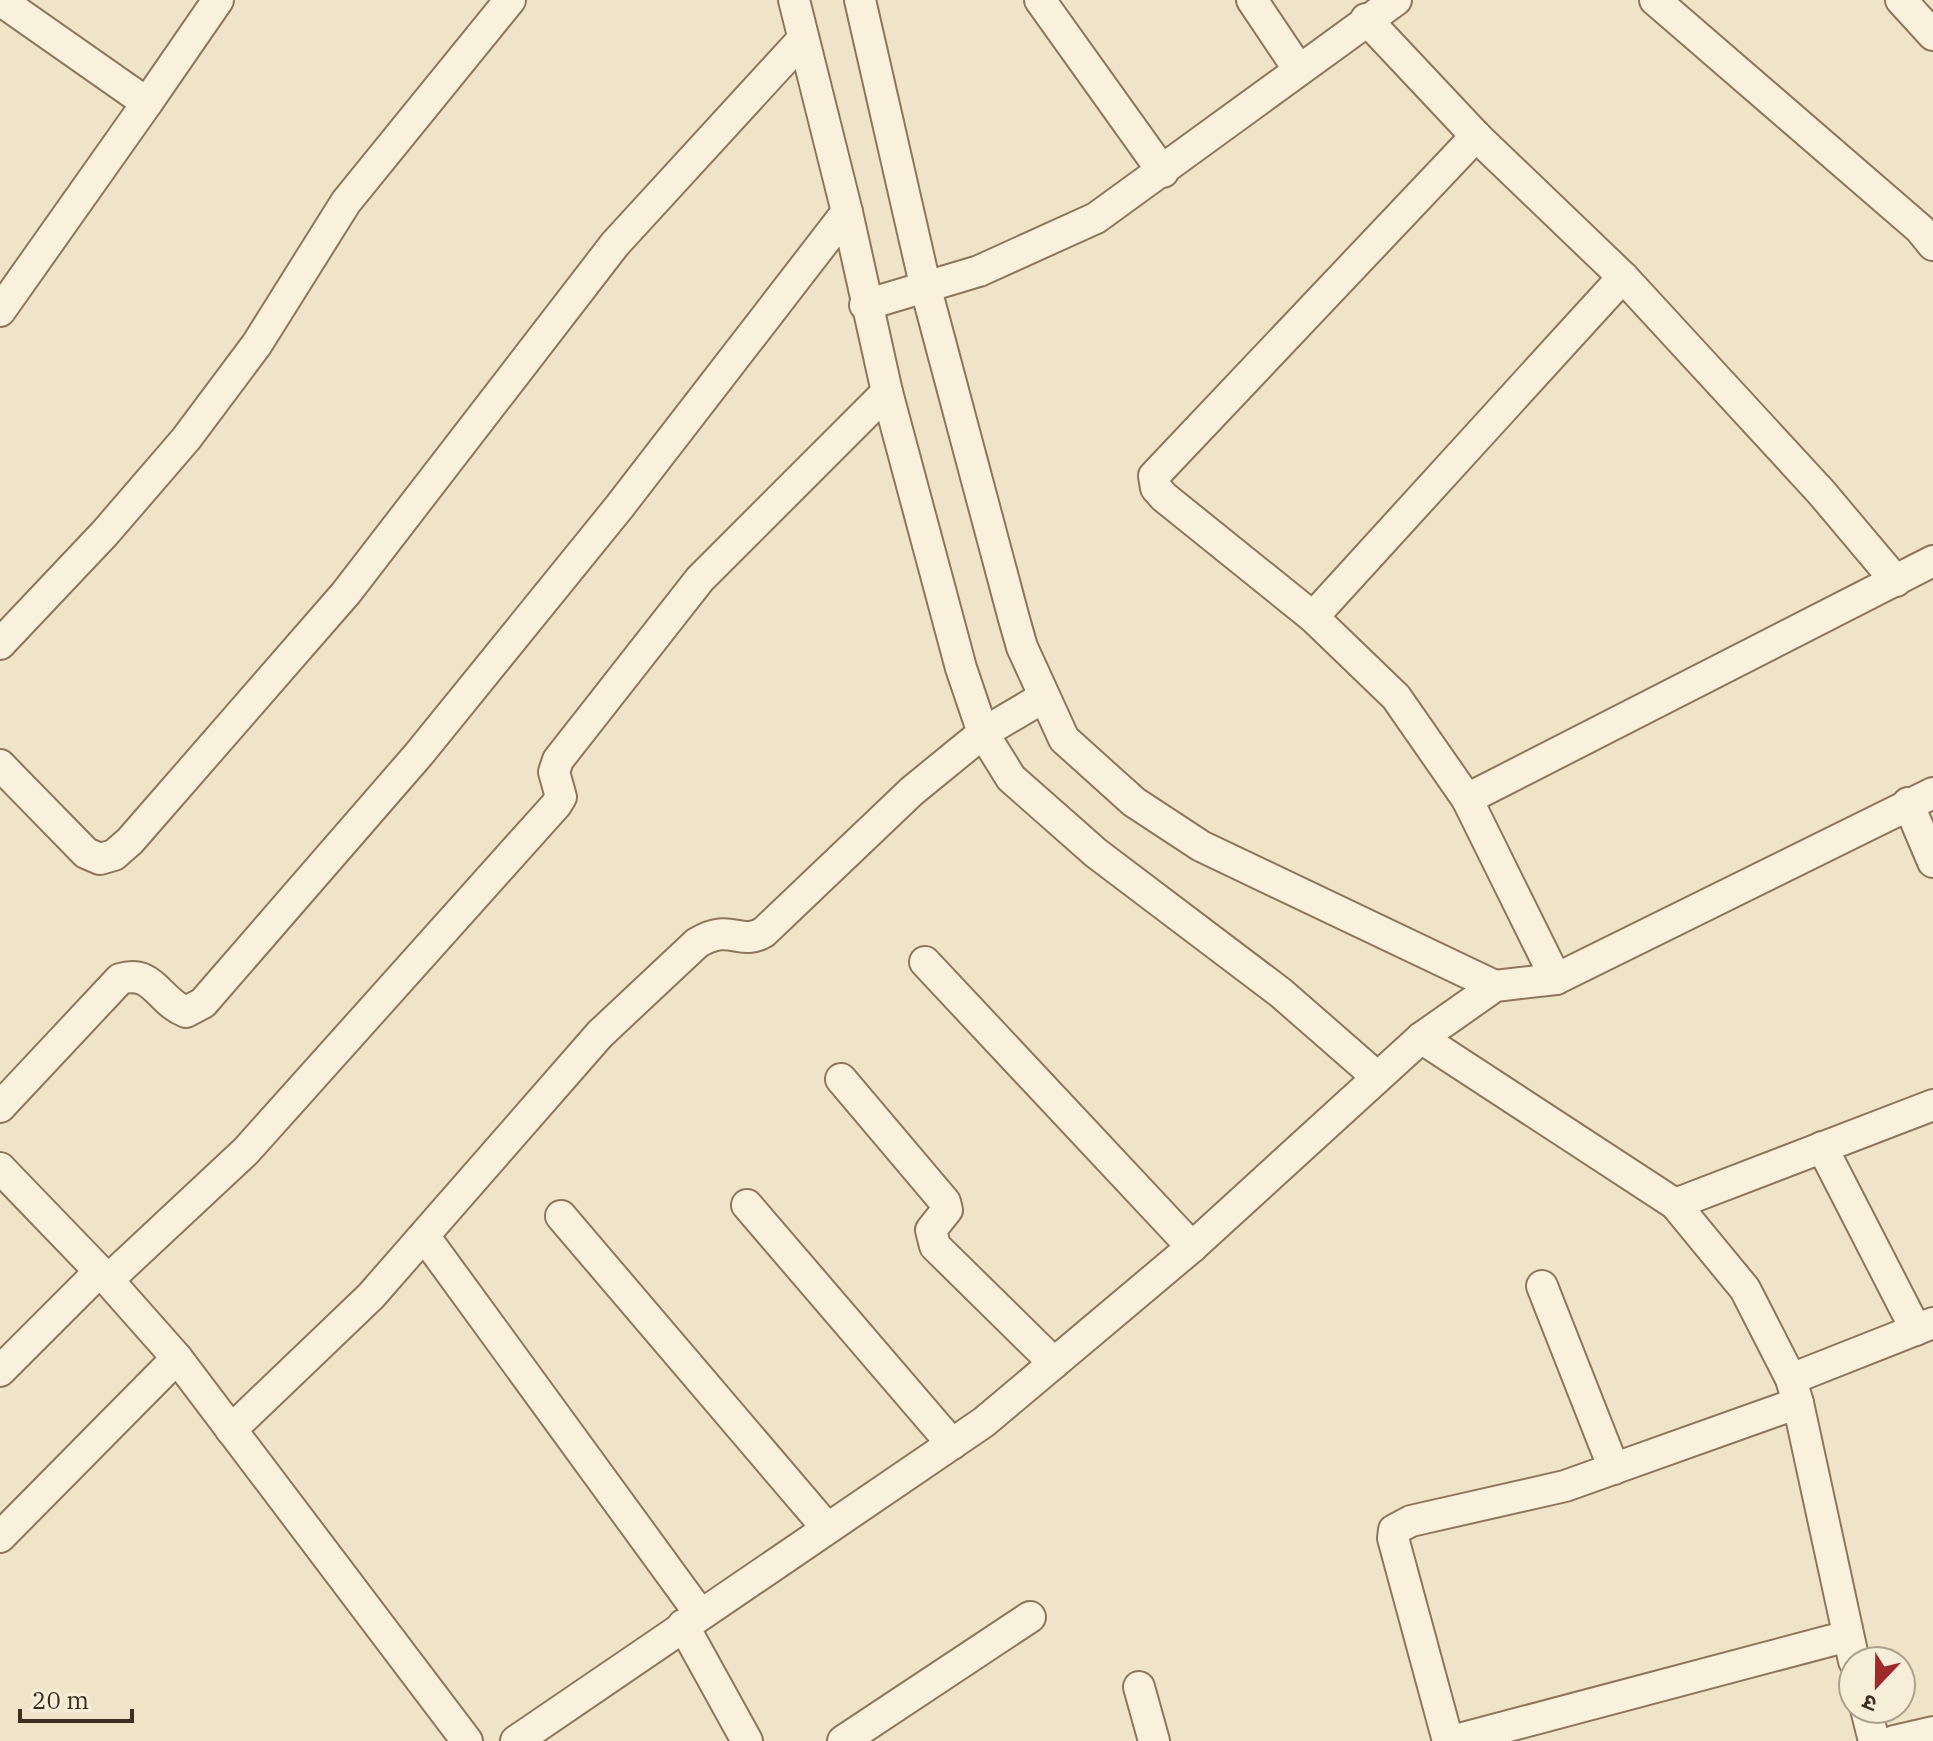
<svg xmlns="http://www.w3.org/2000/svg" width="1933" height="1741" viewBox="0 0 1933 1741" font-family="'IBM Plex Serif','Noto Sans Devanagari',serif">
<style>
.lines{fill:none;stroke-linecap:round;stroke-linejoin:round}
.minor-casing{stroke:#8d765c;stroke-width:34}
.minor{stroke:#faf1dc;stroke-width:30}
</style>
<rect width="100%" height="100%" fill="#f0e4c8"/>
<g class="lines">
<defs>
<g id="minor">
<path d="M794 0 847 212 887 392 961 668 983 733 1011 778 1096 853 1281 993 1376 1076"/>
<path d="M860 0 926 289 1014 619 1022 647 1064 739 1134 802 1201 846 1495 986"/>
<path d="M1040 0 1163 172"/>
<path d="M1252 0 1299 70"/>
<path d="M1655 0 1920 229 1933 245"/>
<path d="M1901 0 1933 35"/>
<path d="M1366 19 1476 136 1623 277 1821 492 1896 581"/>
<path d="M147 103 218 0"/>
<path d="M1476 136 1154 476 1156 488 1164 497 1313 617 1396 697 1467 799 1933 561"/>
<path d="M865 305 979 271 1096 218 1396 0"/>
<path d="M0 311 147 103 0 0"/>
<path d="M1313 617 1623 277"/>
<path d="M0 644 105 533 186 439 257 344 346 202 510 0"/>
<path d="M0 765 86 853 100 859 114 855 130 841 346 593 615 244 803 39"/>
<path d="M1467 799 1556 979"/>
<path d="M1908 803 1933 862"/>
<path d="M925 962 1192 1247"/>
<path d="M1421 1038 1675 1204 1745 1289 1791 1379 1798 1403 1854 1661"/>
<path d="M841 1079 945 1202 947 1210 931 1230 935 1246 1054 1363"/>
<path d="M0 1107 120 979C154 969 158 1001 186 1012L203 1003 419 754 620 506 847 212"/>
<path d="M1822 1147 1916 1330"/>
<path d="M0 1168 108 1280 177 1358 467 1741"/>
<path d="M1675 1204 1933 1105"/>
<path d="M747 1205 952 1444"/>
<path d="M561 1216 827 1528"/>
<path d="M425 1237 700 1614"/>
<path d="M108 1280 246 1151 556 805 561 797 554 772 558 760 700 579 887 392"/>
<path d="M1542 1286 1614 1469"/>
<path d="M0 1371 100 1271"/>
<path d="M1791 1379 1933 1323"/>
<path d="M231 1430 371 1296 600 1034 697 943C731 922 740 947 764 932L912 791 983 733 1044 697"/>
<path d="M0 1537 177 1358"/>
<path d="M683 1625 747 1741"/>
<path d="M1139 1687 1154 1741"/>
<path d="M1866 1709 1874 1741"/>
<path d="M516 1741 984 1422 1192 1247 1421 1038 1495 986 1556 979 1933 793"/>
<path d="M843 1741 1030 1617"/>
<path d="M1448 1741 1393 1538 1394 1530 1411 1521 1565 1486 1798 1403"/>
<path d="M1452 1741 1848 1636"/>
<path d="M1894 1741 1933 1732"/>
</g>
</defs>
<use href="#minor" class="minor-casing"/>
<use href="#minor" class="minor"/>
</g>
<g transform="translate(1877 1685) rotate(202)"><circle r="38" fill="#f7eed8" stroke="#ada18e" stroke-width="2"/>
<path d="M0-6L14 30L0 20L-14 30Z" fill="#9e2a2b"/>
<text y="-12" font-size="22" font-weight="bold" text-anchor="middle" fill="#3d2e20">उ</text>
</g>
<path d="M20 1709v12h112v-12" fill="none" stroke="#3d2e20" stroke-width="4"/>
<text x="32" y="1709" font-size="24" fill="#3d2e20" stroke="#f7eed8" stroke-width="6" paint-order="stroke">20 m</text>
</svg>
